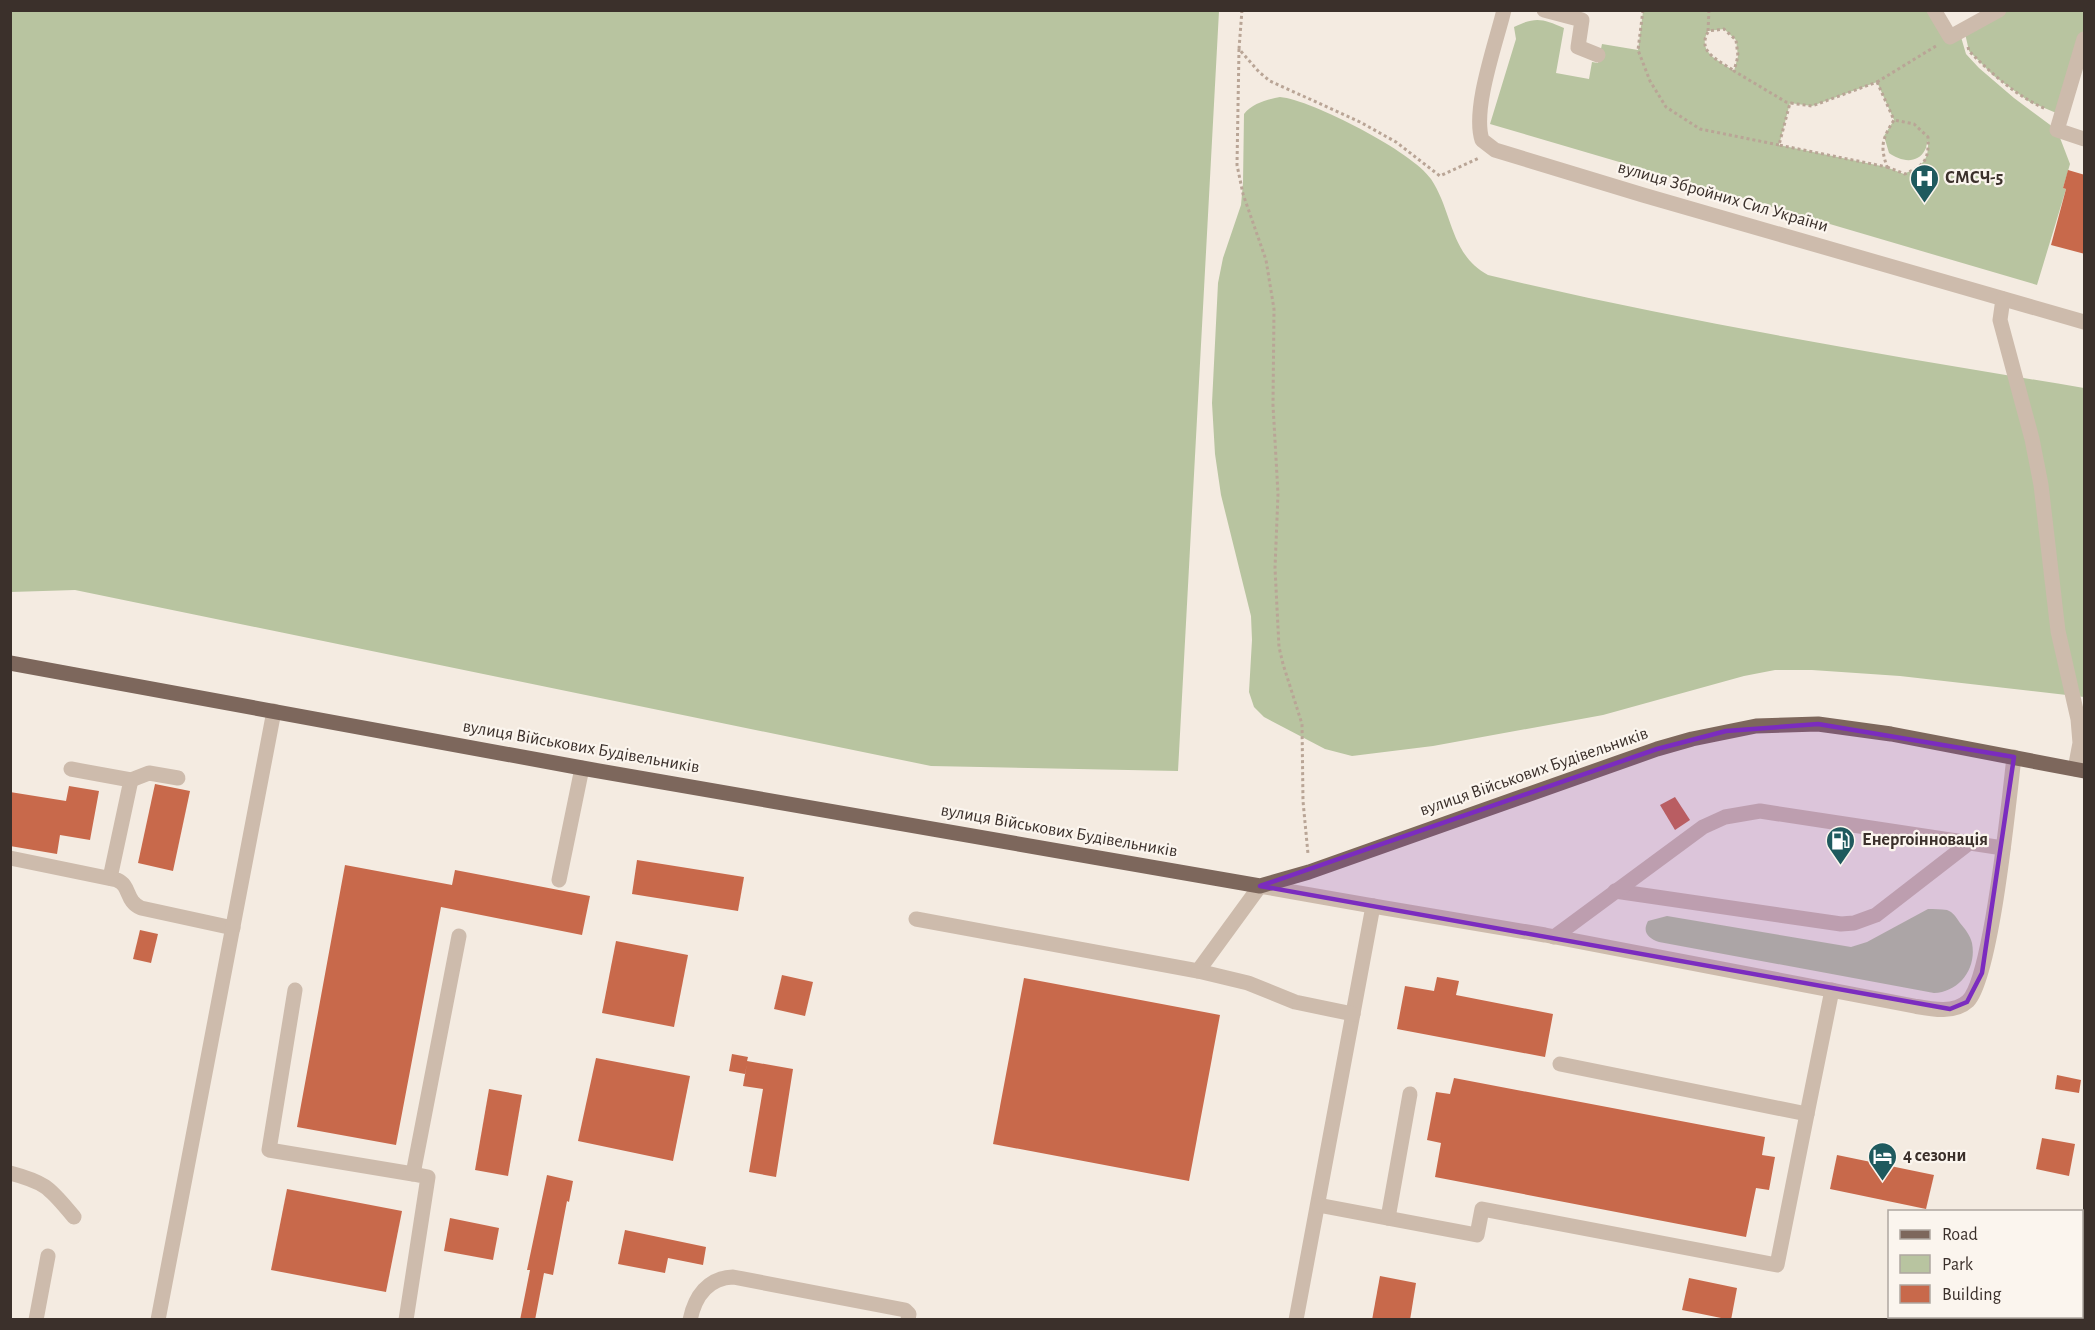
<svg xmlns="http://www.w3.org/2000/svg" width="2095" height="1330" viewBox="0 0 2095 1330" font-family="'Alegreya Sans',sans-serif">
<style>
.green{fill:#b8c4a0;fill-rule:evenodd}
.building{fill:#c8694b}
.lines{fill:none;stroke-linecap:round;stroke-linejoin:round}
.path{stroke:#b9a596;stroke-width:3;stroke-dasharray:3 3;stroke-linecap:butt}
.minor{stroke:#cdbbac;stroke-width:15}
.major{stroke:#7d675c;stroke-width:15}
.marked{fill:#7b2cbf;fill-opacity:0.2;stroke:#7b2cbf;stroke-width:4.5;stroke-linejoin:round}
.labels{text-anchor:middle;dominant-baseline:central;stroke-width:4.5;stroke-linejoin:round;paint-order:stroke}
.poi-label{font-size:18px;font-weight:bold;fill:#3b302b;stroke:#fbf5ee;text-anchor:start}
.street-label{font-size:18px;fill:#3b302b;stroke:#fbf5ee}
</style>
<rect width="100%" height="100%" fill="#f4ebe1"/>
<g class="green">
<path d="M10 11H1219L1178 771 931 766 75 590 11 592Z"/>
<path d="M1643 11H1934L1961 37 1966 54 1979 68 2014 98 2057 130 2070 164 2063 188 2066 189 2037 285 1490 124 1516 39 1514 27C1536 16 1543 19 1564 28L1556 73 1589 79 1592 62 1598 63 1602 44 1638 50ZM1724 29 1736 40 1738 56 1734 71C1720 61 1696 53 1708 31ZM1877 82 1894 120 1884 136 1889 153C1900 161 1917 165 1925 150 1927 147 1926 144 1928 141 1929 161 1922 166 1904 174L1886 167 1779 145 1790 103 1812 106Z"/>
<path d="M1999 11H2084V39L2061 115 2030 102 1994 76 1969 51 1964 29Z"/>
<path d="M1280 97C1312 100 1413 152 1431 179 1453 212 1450 255 1488 275 1685 322 1885 355 2084 388V697L1900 676 1812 670H1775L1744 676 1603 715 1433 746 1352 756 1325 749 1264 717 1254 707 1249 692 1252 640 1251 616 1221 495 1215 454 1212 403 1218 283 1223 258 1241 205 1243 183 1244 114C1253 103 1266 100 1280 97Z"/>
<path d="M1928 909C1934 909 1941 909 1947 910 1953 912 1956 917 1960 923 1965 929 1970 935 1972 943 1977 969 1959 992 1934 993L1659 942C1648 938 1642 932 1648 921L1667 916 1851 947 1867 942Z"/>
</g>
<g class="building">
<path d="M2068 170 2085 175V254L2051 245 2066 189 2063 188Z"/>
<path d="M155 784 190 791 173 871 138 863Z"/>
<path d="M69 786 99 791 90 840 60 835 57 854 10 846V792L66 801Z"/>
<path d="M1675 797 1690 820 1675 830 1660 805Z"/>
<path d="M637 860 744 877 738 911 632 894Z"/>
<path d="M345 865 452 885 455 870 590 896 582 935 441 907 396 1145 297 1127Z"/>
<path d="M140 930 158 934 151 963 133 959Z"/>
<path d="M616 941 688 955 674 1027 602 1013Z"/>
<path d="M782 975 813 982 805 1016 774 1009Z"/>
<path d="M1437 977 1459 981 1456 995 1553 1014 1545 1057 1397 1029 1405 986 1434 991Z"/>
<path d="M1024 978 1220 1015 1189 1181 993 1144Z"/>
<path d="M732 1054 748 1057 747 1061 793 1069 776 1177 749 1172 763 1089 743 1086 747 1063 745 1074 729 1071Z"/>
<path d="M596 1058 690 1076 673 1161 578 1141Z"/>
<path d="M2057 1075 2081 1080 2079 1093 2055 1089Z"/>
<path d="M1454 1078 1765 1137 1762 1155 1775 1157 1769 1190 1756 1188 1746 1237 1435 1177 1441 1143 1427 1140 1436 1092 1450 1094Z"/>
<path d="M489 1089 522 1095 508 1176 475 1170Z"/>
<path d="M2042 1138 2075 1144 2069 1176 2036 1169Z"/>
<path d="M1837 1155 1934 1175 1926 1209 1830 1189Z"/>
<path d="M547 1175 573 1181 569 1202 567 1201 553 1275 544 1273 535 1320H520L530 1270H527Z"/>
<path d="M287 1189 402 1211 386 1292 271 1270Z"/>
<path d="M450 1218 499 1228 493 1260 444 1251Z"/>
<path d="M625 1230 706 1247 703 1265 668 1258 665 1273 618 1264Z"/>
<path d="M1380 1276 1416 1283 1410 1320H1372Z"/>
<path d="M1689 1278 1737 1288 1731 1320 1682 1310Z"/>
</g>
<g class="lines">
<g class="path">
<path d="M1242 10 1239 49 1259 72 1270 81 1360 122 1396 142 1440 176 1479 158"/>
<path d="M1643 10 1638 50 1650 81 1666 107 1700 129 1779 145"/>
<path d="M1709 10 1708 31 1724 29 1736 40 1738 56 1734 71 1786 102 1791 103"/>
<path d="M1708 32C1696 53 1721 61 1734 71"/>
<path d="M1968 47 1969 51C1992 74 2016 96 2046 109"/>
<path d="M1239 49 1237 165 1243 194 1266 260 1274 309 1273 405 1278 494 1275 568 1279 647 1283 664 1302 724 1303 801 1308 854"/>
<path d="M1877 82 1894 120C1882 139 1880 146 1887 167L1779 145 1790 103 1812 106Z"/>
<path d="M1877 82 1936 46"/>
<path d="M1887 167 1905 174C1925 165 1929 160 1928 137L1914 124 1894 120"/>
</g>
<g class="minor">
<path d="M1504 10C1496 43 1472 109 1482 140L1495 150 1643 195 2084 322"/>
<path d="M1544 10 1582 20 1578 47 1598 55"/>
<path d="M1934 10 1950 37 1999 10"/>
<path d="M2084 39 2057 130 2084 139"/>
<path d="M2003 299 2000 320 2032 439 2041 485 2058 631 2078 719 2080 743 2075 769"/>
<path d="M71 769 131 780 110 878"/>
<path d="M131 780 149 773 178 778"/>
<path d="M10 858 117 880C131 886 125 901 141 908L233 928"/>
<path d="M559 880 582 768"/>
<path d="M1615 891 1841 924 1854 923 1876 915 1969 843"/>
<path d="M1373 906 1545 935 1914 1006C1931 1009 1954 1014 1968 1001 1992 976 2009 800 2014 757"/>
<path d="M916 919 1198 971 1260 886 1373 906 1296 1320"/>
<path d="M1554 937 1703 827 1725 817 1760 811 2003 848"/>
<path d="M1198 971 1248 983 1295 1002 1353 1014"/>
<path d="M295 990 269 1150 413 1174"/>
<path d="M1560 1064 1807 1114 1832 990"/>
<path d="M10 1173C48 1183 50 1189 74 1217"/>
<path d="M1318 1205 1477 1235 1482 1209 1777 1265 1807 1114"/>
<path d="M1388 1218 1410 1094"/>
<path d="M36 1320 48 1256"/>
<path d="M158 1320 274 711"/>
<path d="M406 1320 428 1177 413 1174 459 936"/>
<path d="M690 1320C695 1296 708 1278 733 1277L905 1310 909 1314 908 1320"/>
</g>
<path class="major" d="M10 663 582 768 1260 886 1309 872 1657 749 1692 739 1756 726 1818 724 1891 734 2084 771"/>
</g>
<path class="marked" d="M1818 724 2014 757 1982 973 1967 1002 1950 1009 1260 886 1657 749 1726 731Z"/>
<defs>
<symbol id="hospital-pin" viewBox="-11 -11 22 30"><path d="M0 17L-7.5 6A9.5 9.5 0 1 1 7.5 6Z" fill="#1f5a5e" stroke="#fbf5ee"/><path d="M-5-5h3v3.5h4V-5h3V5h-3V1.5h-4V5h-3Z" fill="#fff"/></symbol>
<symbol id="fuel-pin" viewBox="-11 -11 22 30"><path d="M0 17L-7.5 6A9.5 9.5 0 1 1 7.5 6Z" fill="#1f5a5e" stroke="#fbf5ee"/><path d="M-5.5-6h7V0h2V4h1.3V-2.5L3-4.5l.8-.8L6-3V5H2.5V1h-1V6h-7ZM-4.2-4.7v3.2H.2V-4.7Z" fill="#fff"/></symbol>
<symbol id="hotel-pin" viewBox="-11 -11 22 30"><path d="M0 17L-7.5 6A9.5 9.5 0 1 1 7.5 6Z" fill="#1f5a5e" stroke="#fbf5ee"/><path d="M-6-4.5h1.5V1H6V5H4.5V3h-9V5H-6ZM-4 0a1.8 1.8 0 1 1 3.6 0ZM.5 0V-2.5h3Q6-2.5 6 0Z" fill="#fff"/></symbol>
</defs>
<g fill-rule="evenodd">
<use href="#hospital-pin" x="1908" y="162" width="33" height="45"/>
<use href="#fuel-pin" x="1824" y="824" width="33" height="45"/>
<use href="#hotel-pin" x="1866" y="1140" width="33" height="45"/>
</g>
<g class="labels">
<g class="poi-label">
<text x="1945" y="178">СМСЧ-5</text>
<text x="1862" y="840">Енергоінновація</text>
<text x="1903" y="1156">4 сезони</text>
</g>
<g class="street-label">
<text transform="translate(1723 197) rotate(16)">вулиця Збройних Сил України</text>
<text transform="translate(581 747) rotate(10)">вулиця Військових Будівельників</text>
<text transform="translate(1534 772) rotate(-19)">вулиця Військових Будівельників</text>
<text transform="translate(1059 831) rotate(10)">вулиця Військових Будівельників</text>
</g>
</g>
<rect width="2095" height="1330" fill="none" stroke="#3b302b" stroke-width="24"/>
<rect x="1888" y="1210" width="195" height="108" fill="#fbf5ee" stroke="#aea6a0" stroke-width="1.5"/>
<rect x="1900" y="1230" width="30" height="9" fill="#7d675c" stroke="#aea6a0" stroke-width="1.5"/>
<text x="1942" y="1240" font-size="18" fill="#3b302b">Road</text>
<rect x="1900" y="1255" width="30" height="18" fill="#b8c4a0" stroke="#aea6a0" stroke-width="1.5"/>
<text x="1942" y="1270" font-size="18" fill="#3b302b">Park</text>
<rect x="1900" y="1285" width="30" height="18" fill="#c8694b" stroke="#aea6a0" stroke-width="1.5"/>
<text x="1942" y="1300" font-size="18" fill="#3b302b">Building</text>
</svg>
